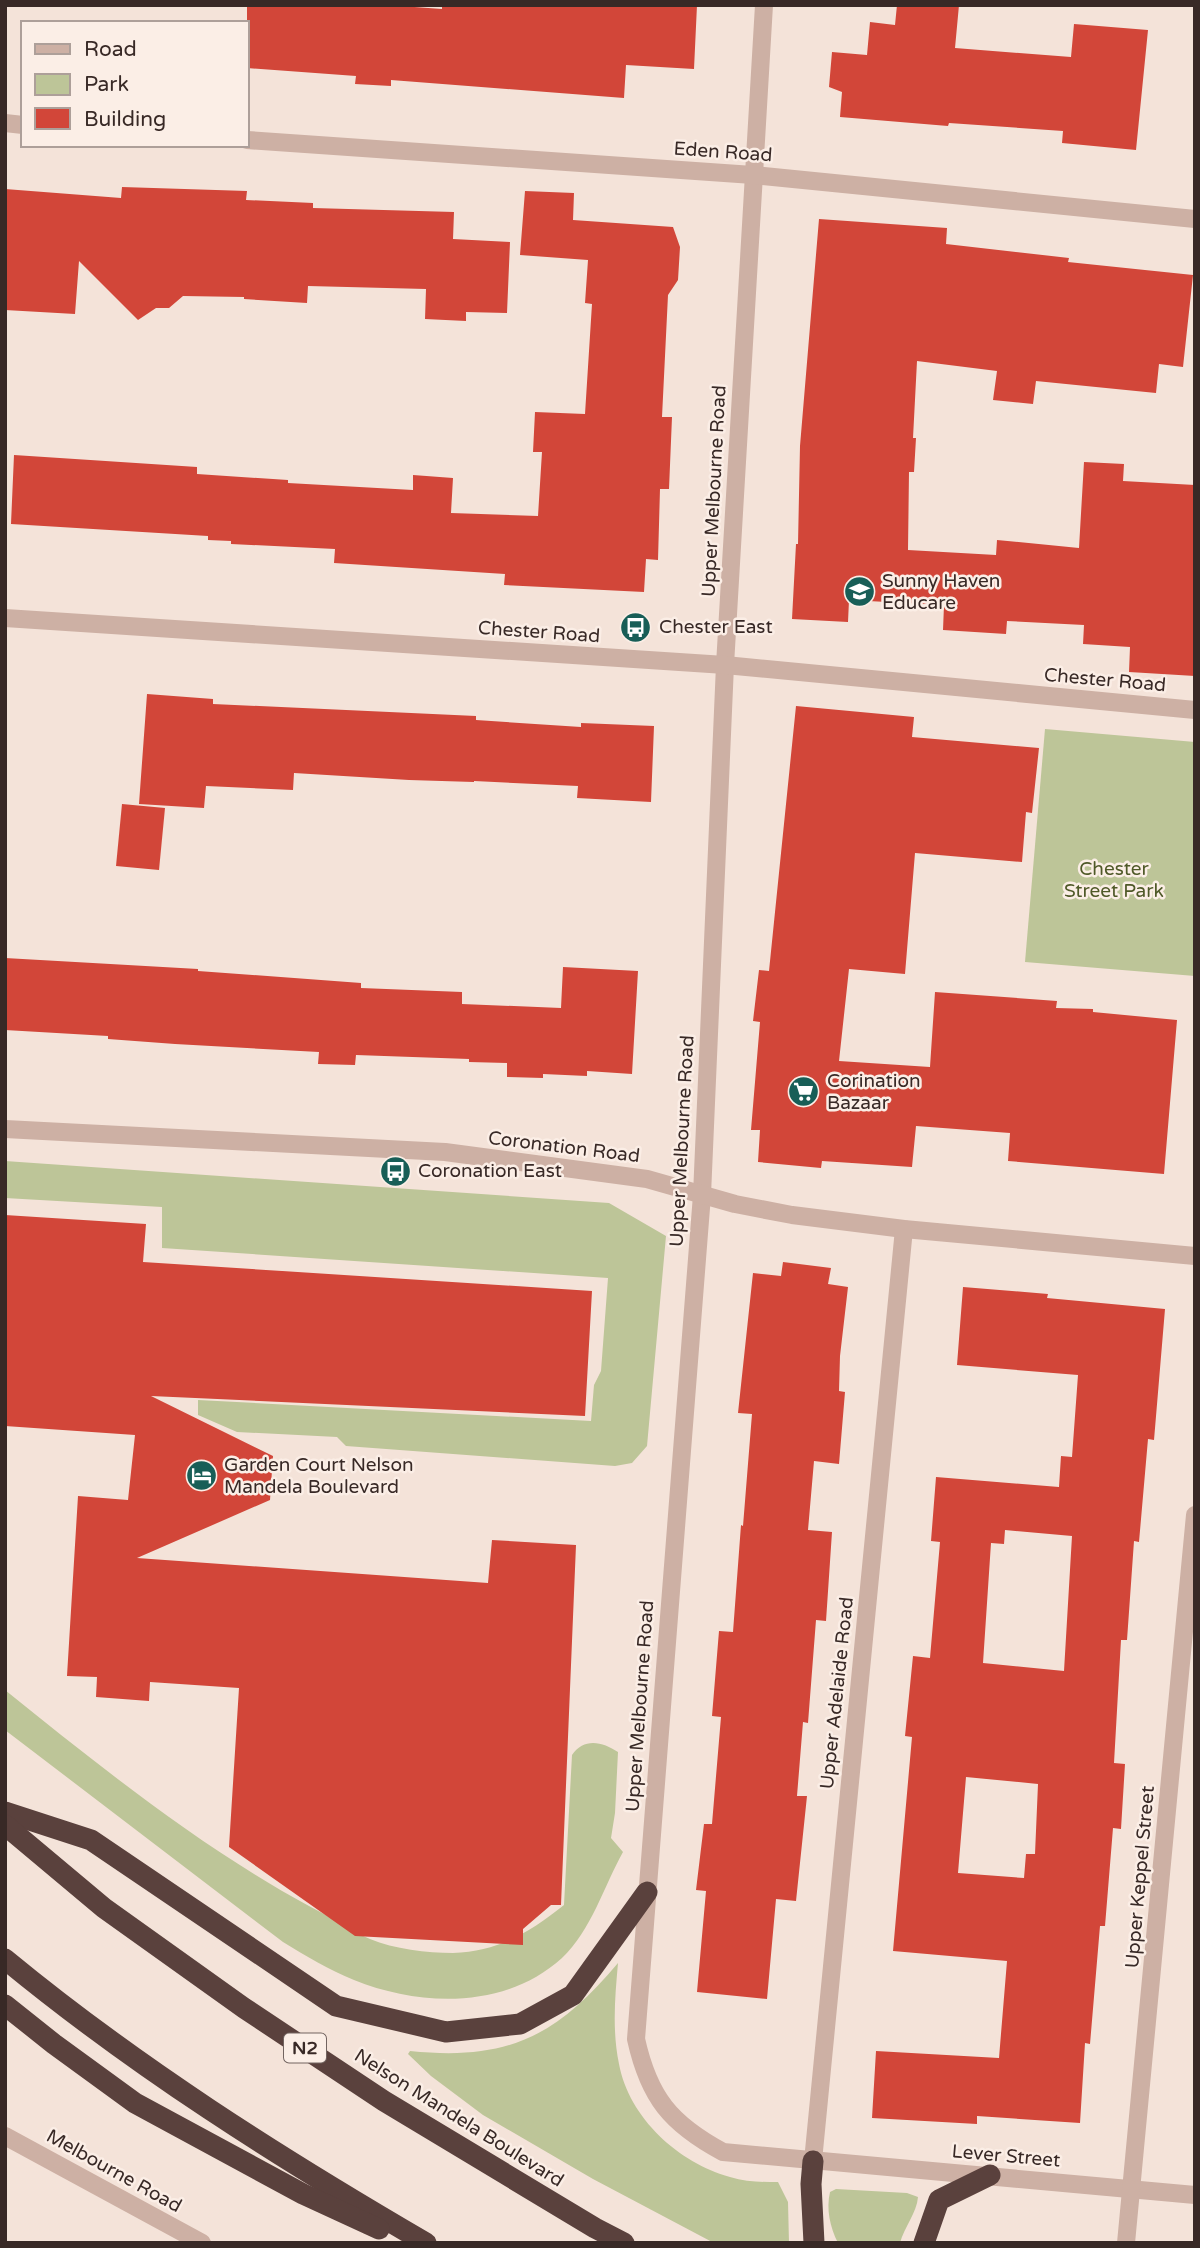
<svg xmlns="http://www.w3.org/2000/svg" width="1200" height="2248" viewBox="0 0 1200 2248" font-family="'Varela Round',sans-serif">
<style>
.green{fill:#bdc598}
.building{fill:#d24639;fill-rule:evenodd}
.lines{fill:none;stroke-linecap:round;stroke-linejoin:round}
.street{stroke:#cdb0a4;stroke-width:18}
.highway{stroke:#5a413d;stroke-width:21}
.labels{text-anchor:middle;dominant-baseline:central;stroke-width:5;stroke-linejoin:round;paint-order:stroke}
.shield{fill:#fbeee6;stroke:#726460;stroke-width:2}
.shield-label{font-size:18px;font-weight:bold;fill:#382926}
.street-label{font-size:19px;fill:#382926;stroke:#fbeee6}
.poi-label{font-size:19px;fill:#382926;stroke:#fbeee6;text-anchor:start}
.park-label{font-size:19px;fill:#4f5928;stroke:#fbeee6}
</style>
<rect width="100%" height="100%" fill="#f4e3d9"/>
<g class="green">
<path d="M1045 729 1195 742V976L1025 962Z"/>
<path d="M5 1161 609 1203 666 1236 647 1446 632 1463 615 1466 346 1446 337 1437 237 1432 198 1415V1400L591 1421 594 1385 601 1371 608 1278 162 1248V1207L5 1198Z"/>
<path d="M5 1690C102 1768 199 1846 309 1906 329 1916 349 1930 370 1939 394 1949 427 1953 453 1953 499 1951 529 1933 564 1905L572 1755C584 1737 603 1742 618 1752L615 1813 611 1838 623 1852C604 1886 591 1931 562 1958 506 2009 421 2007 354 1980 329 1970 306 1956 283 1942L5 1730Z"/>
<path d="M618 1963C615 1997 612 2030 619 2064 629 2118 679 2163 730 2177 746 2182 762 2182 778 2182L788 2202 789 2243H714L593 2179 483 2115 431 2076 408 2054 410 2051C507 2061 556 2037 618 1963Z"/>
<path d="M836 2189 907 2193 918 2197C917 2212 904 2228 900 2243H838C830 2227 826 2209 830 2192Z"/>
</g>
<g class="building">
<path d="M247 5H387L442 9V5H697L694 69 626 65 624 98 391 80V86L355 84 356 76 247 68Z"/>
<path d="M897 5H959L955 48 1071 57 1074 24 1148 30 1136 150 1062 143 1063 131 949 123 948 126 840 117 842 92 829 87 832 52 867 55 870 22 895 25Z"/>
<path d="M122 187 247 191 246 200 313 203V208L454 212 453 239 510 242 507 313 466 312V321L425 319 426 289 308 286 307 303 244 299V297L183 296 169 308H156L138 320 79 261 75 314 5 310V189L121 198Z"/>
<path d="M525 191 574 193 573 220 673 227 680 247 678 280 668 295 662 417H672L669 489H660L658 560 646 559 644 592 504 585 505 574 334 563 335 549 231 544V541L208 540V536L11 524 14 455 197 467V474L288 480V483L413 490V475L453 478 451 513 538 516 542 452H533L535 412 585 414 592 304 585 303 588 260 520 255Z"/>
<path d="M819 219 947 228 946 244 1069 258 1068 262 1193 275 1183 367 1159 364 1156 393 1036 381 1033 404 993 400 997 371 917 361 913 438H916L914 472H909L908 550 996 555 997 540 1079 548 1084 462 1124 464 1123 481 1195 485V676L1129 672 1130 647 1083 644 1084 625 1007 621 1006 634 943 630 944 605 849 600 848 622 792 619 796 544H798L800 446Z"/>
<path d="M147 694 213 699V704L476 716V720L581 727V723L654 726 651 802 577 798 578 786 474 781V782L409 780 294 773 293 790 206 786 204 808 139 804Z"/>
<path d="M796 706 914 717 912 737 1039 748 1032 813 1026 812 1022 862 915 853 905 974 849 969 839 1061 930 1067 935 992 1057 1001 1056 1008 1093 1009V1012L1177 1020 1164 1174 1008 1161 1010 1133 916 1126 912 1167 822 1161 821 1168 758 1162 760 1130H751L760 1022 753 1021 759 970 769 971Z"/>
<path d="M122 804 165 808 159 870 116 866Z"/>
<path d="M5 958 198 969V971L361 983V988L462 992V1004L561 1008 563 967 638 971 632 1074 587 1071V1076L543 1074V1078L507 1077V1063L469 1062V1059L356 1055 355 1065 318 1064 319 1052 175 1044 108 1039V1036L5 1030Z"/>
<path d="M5 1215 146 1224 143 1262 592 1291 585 1416 151 1396 273 1456 270 1500 137 1558 488 1583 492 1540 576 1545 561 1905H551L523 1929V1945L355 1936 229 1847 239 1688 150 1682 149 1701 96 1697 97 1677 67 1676 78 1496 128 1500 135 1435 5 1426Z"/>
<path d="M783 1262 831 1268 828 1284 848 1287 840 1356 839 1391 845 1392 839 1464 814 1461 808 1530 832 1532 826 1621 816 1620 808 1723 803 1722 797 1796H807L796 1901 776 1899 767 1999 697 1992 706 1891 696 1890 704 1824H712L721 1717 712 1716 719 1631 733 1632 741 1525 743 1526 752 1414 738 1413 753 1273 781 1276Z"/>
<path d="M963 1287 1048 1294 1047 1298 1165 1309 1154 1440 1148 1439 1139 1542 1134 1541 1127 1640H1121L1114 1763 1125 1764 1121 1829 1113 1828 1105 1926H1100L1090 2044 1085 2043 1080 2123 977 2116V2124L872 2118 876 2051 999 2058 1007 1961 893 1951 912 1737 905 1736 913 1656 930 1658 940 1542 931 1541 936 1477 1059 1487 1061 1456 1072 1457 1078 1375 957 1365ZM1005 1530 1072 1536 1064 1671 983 1663 991 1543 1004 1544ZM966 1777 1038 1784 1035 1854H1026L1024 1878 958 1873Z"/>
</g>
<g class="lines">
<g class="street">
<path d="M764 5 725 665 702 1195 636 2039C649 2098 671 2124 723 2152L1195 2195"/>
<path d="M5 123 23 125"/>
<path d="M247 140 753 175 1195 219"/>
<path d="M5 618 725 665 1195 710"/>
<path d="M5 1129 445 1152 647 1179 735 1204 792 1215 904 1229 1195 1256"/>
<path d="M5 2136 202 2243"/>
<path d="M813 2161 904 1229"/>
<path d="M1126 2243 1195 1515"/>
</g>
<g class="highway">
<path d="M5 1812 91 1840 336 2006 446 2032 520 2024 573 1995 647 1892"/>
<path d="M5 1825 104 1908 244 2008 384 2101 595 2228 624 2243"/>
<path d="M5 1959C136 2067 280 2158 426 2243"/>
<path d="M5 2005 54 2044 135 2103 303 2194 379 2229"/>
<path d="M813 2161 811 2184 814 2243"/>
<path d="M924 2243 939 2200 990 2175"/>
</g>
</g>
<defs>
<symbol id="school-disc" viewBox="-11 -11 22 22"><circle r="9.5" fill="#185e57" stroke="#fbeee6"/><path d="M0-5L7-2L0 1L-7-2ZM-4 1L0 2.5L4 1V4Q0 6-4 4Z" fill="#fff"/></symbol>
<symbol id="bus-disc" viewBox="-11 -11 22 22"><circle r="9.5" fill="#185e57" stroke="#fbeee6"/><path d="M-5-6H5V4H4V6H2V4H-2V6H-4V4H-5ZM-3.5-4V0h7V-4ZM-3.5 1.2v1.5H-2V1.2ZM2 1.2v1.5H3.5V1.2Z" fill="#fff"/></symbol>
<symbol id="supermarket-disc" viewBox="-11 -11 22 22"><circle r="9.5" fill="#185e57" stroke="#fbeee6"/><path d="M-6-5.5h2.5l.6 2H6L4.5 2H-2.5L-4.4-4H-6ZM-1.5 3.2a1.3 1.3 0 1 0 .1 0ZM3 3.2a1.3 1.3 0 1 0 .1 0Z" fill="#fff"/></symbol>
<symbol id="hotel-disc" viewBox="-11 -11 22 22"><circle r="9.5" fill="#185e57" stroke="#fbeee6"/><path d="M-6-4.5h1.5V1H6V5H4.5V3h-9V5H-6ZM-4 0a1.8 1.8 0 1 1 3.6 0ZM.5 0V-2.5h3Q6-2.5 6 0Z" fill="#fff"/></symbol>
</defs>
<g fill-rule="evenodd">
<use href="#school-disc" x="842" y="574" width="35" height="35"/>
<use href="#bus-disc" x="618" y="610" width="35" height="35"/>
<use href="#supermarket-disc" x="786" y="1074" width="35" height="35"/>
<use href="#bus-disc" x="378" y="1154" width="35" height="35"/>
<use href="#hotel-disc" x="184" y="1458" width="35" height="35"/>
</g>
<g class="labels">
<rect class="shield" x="284" y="2033.5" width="42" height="29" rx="5"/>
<g class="shield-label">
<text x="305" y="2048">N2</text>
</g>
<g class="street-label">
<text transform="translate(723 152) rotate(4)">Eden Road</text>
<text transform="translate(714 491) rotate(-87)">Upper Melbourne Road</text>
<text transform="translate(539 632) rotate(4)">Chester Road</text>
<text transform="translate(1105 680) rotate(5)">Chester Road</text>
<text transform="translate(682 1141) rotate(-87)">Upper Melbourne Road</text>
<text transform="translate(564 1147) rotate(7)">Coronation Road</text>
<text transform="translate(837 1693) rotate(-84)">Upper Adelaide Road</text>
<text transform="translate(640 1706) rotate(-86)">Upper Melbourne Road</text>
<text transform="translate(1140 1877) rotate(-85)">Upper Keppel Street</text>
<text transform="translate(459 2118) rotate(32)">Nelson Mandela Boulevard</text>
<text transform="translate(1006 2156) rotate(5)">Lever Street</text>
<text transform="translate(114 2171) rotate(29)">Melbourne Road</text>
</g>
<g class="poi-label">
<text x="882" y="581">Sunny Haven<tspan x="882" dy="22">Educare</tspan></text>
<text x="659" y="627">Chester East</text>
<text x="827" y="1081">Corination<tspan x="827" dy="22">Bazaar</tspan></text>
<text x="418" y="1171">Coronation East</text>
<text x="224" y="1465">Garden Court Nelson<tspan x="224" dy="22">Mandela Boulevard</tspan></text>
</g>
<g class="park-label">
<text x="1114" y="869">Chester<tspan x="1114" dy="22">Street Park</tspan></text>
</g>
</g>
<rect width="1200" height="2248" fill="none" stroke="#382926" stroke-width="14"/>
<rect x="21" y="21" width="228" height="126" fill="#fbeee6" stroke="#ad9f99" stroke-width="2"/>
<rect x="35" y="44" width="35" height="10" fill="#cdb0a4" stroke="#ad9f99" stroke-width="2"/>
<text x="84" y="56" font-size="21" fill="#382926">Road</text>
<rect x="35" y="74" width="35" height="21" fill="#bdc598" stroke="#ad9f99" stroke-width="2"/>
<text x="84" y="91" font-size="21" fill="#382926">Park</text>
<rect x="35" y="108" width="35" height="21" fill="#d24639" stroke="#ad9f99" stroke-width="2"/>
<text x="84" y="126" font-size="21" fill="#382926">Building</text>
</svg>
